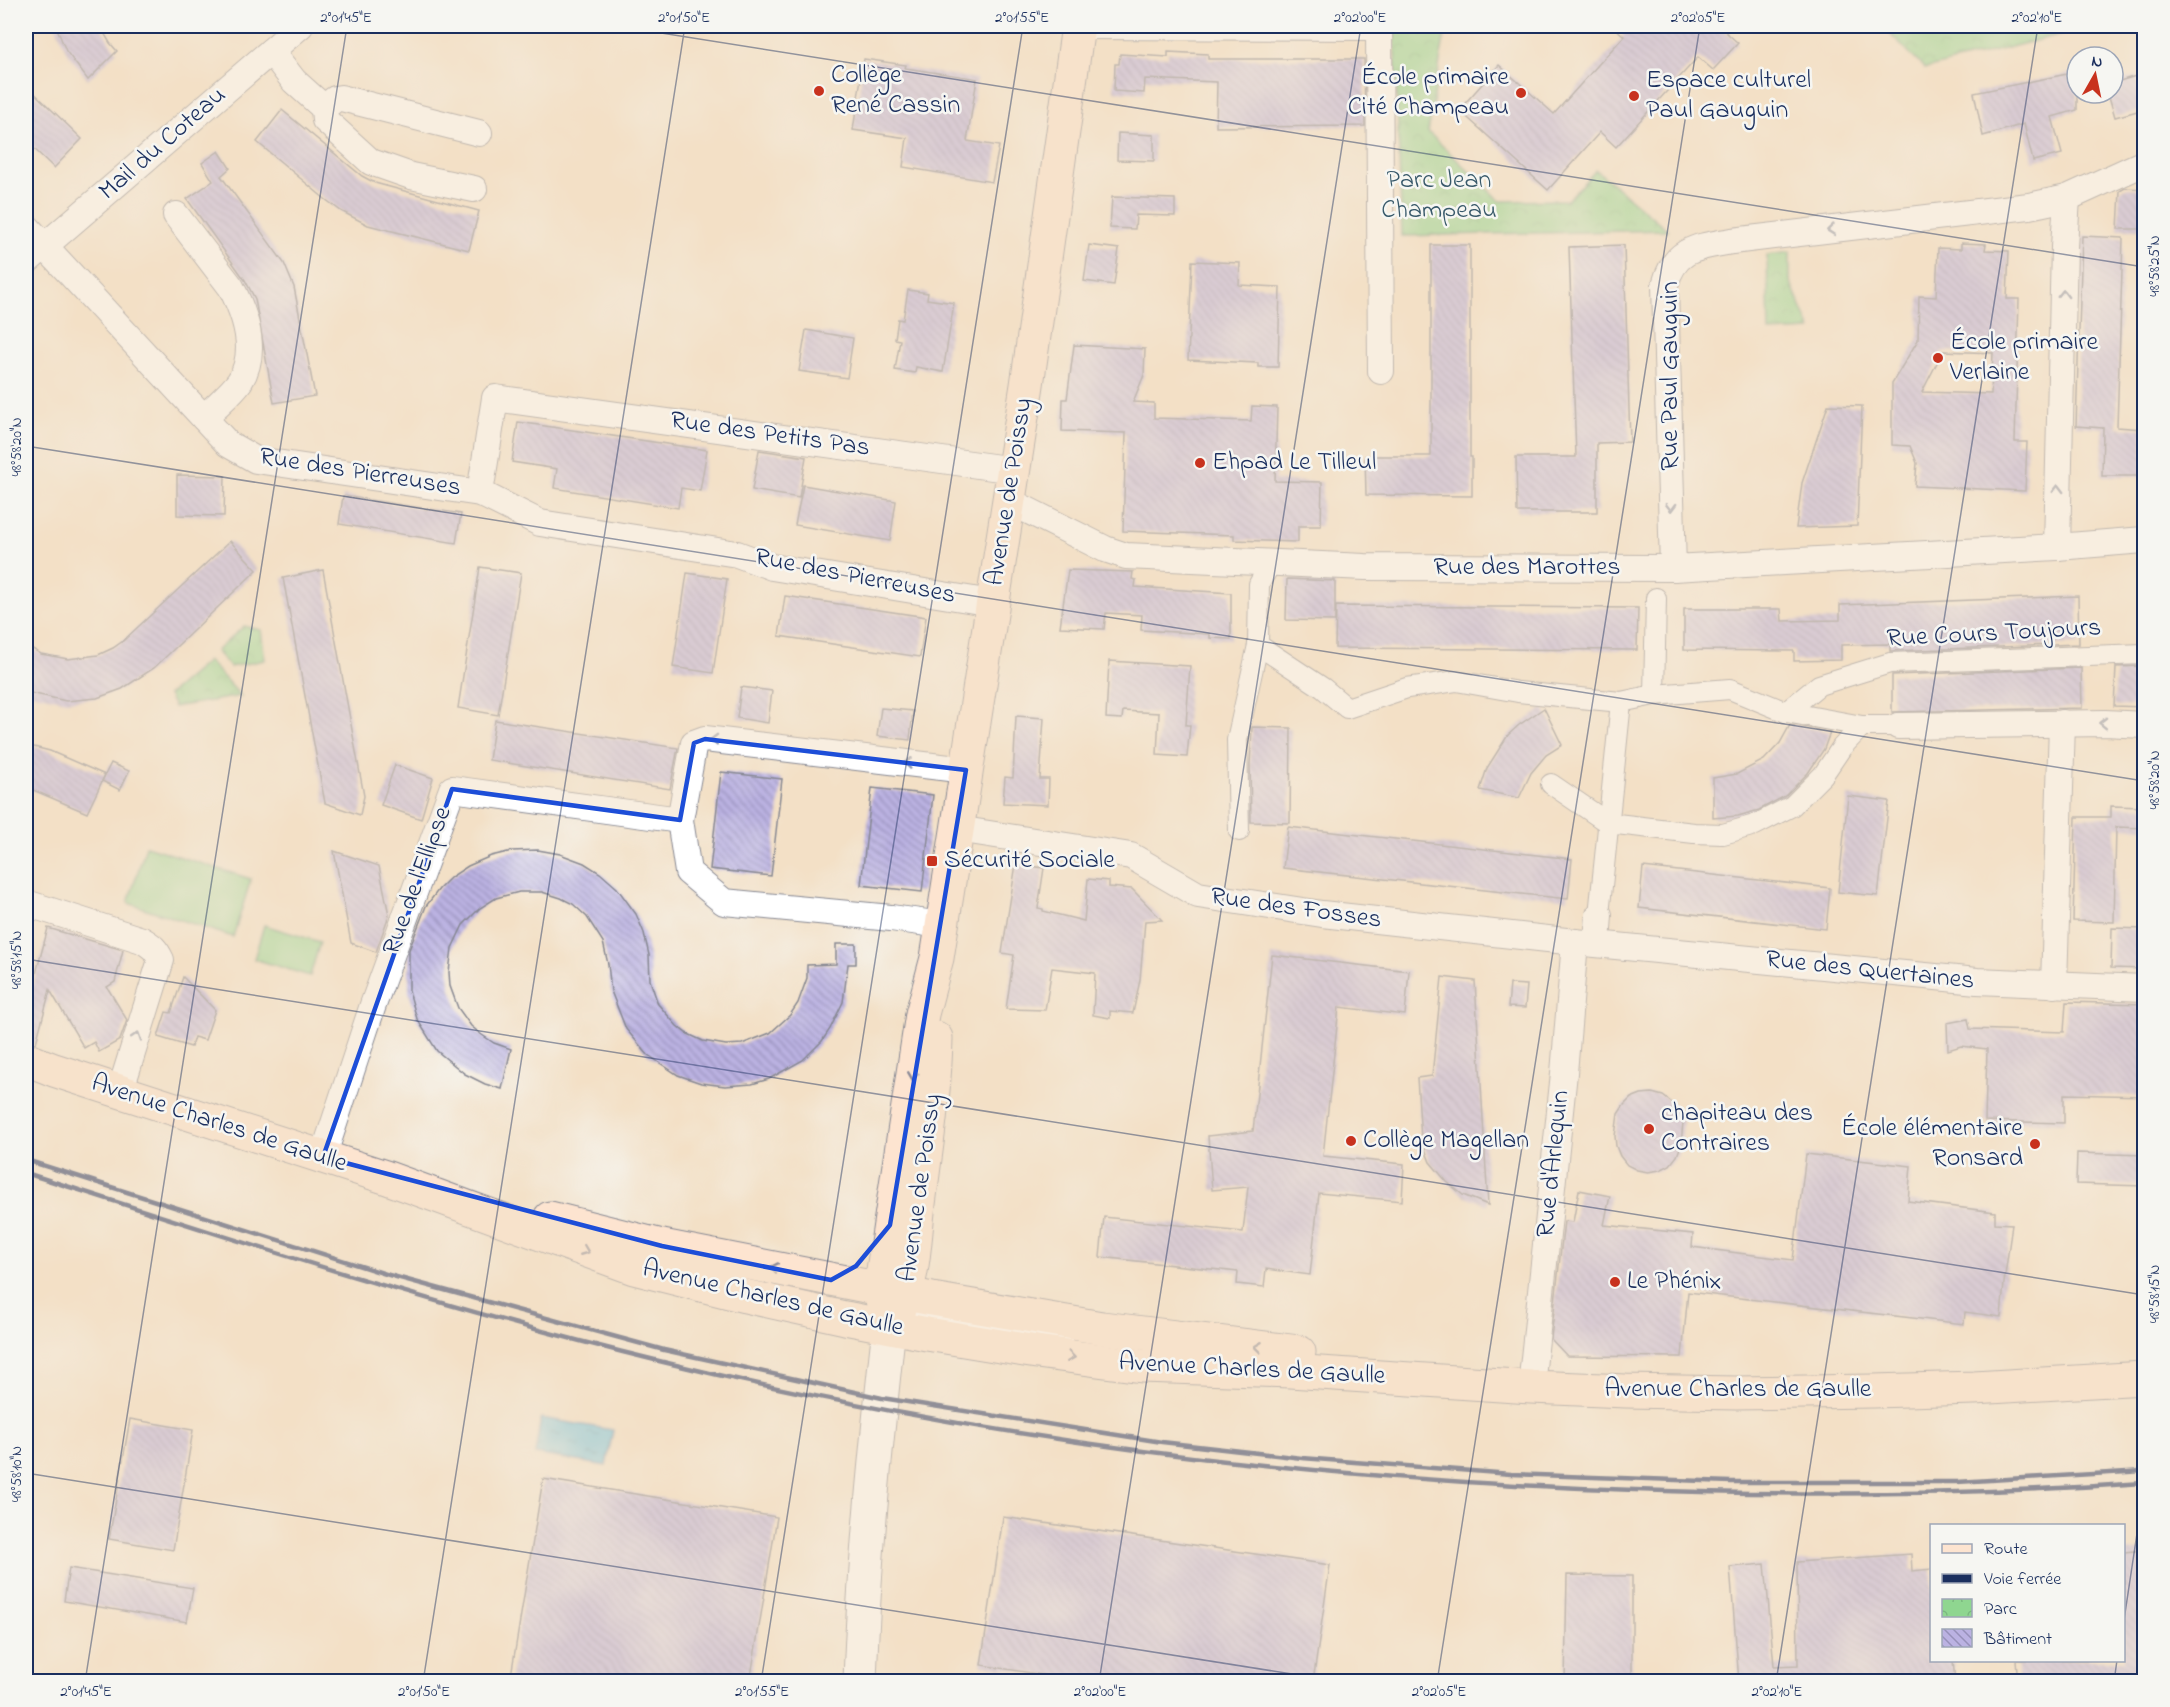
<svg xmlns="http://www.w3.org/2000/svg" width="2170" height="1707" viewBox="0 0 2170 1707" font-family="'Indie Flower',sans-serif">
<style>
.park{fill:url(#park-crowns);stroke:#558277;stroke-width:1.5}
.pitch{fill:#8fd690;stroke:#558277;stroke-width:1.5}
.water{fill:url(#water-ripples);stroke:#4078a0;stroke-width:1.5}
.building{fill:url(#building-back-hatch);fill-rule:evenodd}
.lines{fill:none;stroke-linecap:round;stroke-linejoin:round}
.pedestrian-casing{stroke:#878892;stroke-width:22}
.minor-casing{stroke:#878892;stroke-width:28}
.tertiary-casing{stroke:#878892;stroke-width:35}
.secondary-casing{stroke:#878892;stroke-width:35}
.pedestrian{stroke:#fff;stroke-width:20}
.minor{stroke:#fff;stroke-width:26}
.tertiary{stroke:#fff;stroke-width:33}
.secondary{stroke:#fde4d0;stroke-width:33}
.rail{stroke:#1b2f5e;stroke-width:4.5}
.oneway{stroke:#8d97ae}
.oneway2{stroke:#8c8a97}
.marked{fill:none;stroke:#1d4ed8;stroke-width:4.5;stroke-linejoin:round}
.ticks{fill:none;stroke:#1b2f5e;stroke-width:1.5;stroke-opacity:0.45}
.poi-dot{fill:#c8321e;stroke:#f6f6f2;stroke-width:2}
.labels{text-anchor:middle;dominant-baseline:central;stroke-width:5;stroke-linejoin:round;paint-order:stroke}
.poi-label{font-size:26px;fill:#1b2f5e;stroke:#f6f6f2;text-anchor:start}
.street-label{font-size:26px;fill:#1b2f5e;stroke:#f6f6f2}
.park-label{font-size:26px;fill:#38596a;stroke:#f6f6f2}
.neatline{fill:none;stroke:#1b2f5e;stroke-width:2}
.ticks-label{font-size:15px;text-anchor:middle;fill:#1b2f5e}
</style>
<defs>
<pattern id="park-crowns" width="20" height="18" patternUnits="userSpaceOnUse" patternTransform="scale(1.5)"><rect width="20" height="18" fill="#8fd690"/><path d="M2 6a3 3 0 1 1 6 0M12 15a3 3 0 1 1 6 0" fill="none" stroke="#7bb87f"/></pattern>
<pattern id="water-ripples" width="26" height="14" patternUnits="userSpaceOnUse" patternTransform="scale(1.5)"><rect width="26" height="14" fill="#64c0e2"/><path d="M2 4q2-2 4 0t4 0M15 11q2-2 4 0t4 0" fill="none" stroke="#529cba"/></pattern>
<pattern id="building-back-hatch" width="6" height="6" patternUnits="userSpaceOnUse" patternTransform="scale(1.5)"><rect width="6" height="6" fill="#bbb2e2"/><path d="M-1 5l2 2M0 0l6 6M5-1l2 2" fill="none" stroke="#9791ba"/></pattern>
</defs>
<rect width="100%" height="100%" fill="#f6f6f2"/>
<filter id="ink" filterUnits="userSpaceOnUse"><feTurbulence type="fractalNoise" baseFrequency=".0167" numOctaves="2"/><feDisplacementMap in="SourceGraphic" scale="12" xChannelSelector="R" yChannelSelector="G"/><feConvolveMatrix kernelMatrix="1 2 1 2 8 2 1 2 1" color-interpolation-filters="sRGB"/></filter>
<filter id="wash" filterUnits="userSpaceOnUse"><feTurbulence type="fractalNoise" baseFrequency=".008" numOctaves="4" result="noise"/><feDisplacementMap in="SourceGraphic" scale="24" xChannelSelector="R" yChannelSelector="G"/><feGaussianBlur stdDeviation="1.35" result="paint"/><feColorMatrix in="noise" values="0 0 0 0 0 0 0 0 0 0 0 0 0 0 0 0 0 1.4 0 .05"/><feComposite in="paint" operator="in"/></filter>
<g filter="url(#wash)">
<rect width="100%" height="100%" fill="#f3e0c6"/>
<g class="park">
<path d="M1394 26H1446L1428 132 1500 201 1567 200 1596 170 1668 230 1402 236Z"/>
<path d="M1882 26H2093L1925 69Z"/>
<path d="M1790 252V281L1811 330 1769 332 1767 255Z"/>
<path d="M244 626 261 630 265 660 230 667 216 651Z"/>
<path d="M208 661 241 696 174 707 168 695Z"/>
</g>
<g class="pitch">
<path d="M146 846 251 879 233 937 128 903Z"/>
<path d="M264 925 320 942 310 976 254 959Z"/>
</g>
<path class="water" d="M541 1418 613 1430 606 1466 535 1454Z"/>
<g id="blocks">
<g class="building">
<path d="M56 26H100L110 43 117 51 88 80 66 51Z"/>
<path d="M1613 26H1719L1738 43 1713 70 1698 57 1616 147 1600 132 1548 190 1459 110 1499 65 1554 114 1624 36Z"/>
<path d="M1168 52 1208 54V59H1364L1365 126 1216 127 1217 82 1145 79 1144 93 1114 91 1115 64H1119L1120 54 1168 57Z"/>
<path d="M864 59 906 65 905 68 977 79 967 141 999 146 992 182 903 167 907 138 853 130Z"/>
<path d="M2077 72V110L2052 117 2062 154 2033 161 2024 124 1983 136 1974 93Z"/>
<path d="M2136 76 2145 109 2115 117 2108 93H2113V83Z"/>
<path d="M26 85 82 139 54 168 26 141Z"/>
<path d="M282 110 362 176 375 183 479 211 469 250 368 225 341 211 325 199 257 142Z"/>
<path d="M1118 133 1154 135V161L1117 160Z"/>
<path d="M219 151 230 168 221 176 284 263 294 287 315 396 274 403 255 299 245 280 187 199 213 181 202 163Z"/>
<path d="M2125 188 2145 189V229H2118L2120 191Z"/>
<path d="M1112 197 1175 199V216L1136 215 1135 229 1110 228Z"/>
<path d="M2082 236 2123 238 2117 427 2143 429 2142 476H2102L2103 428 2076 426Z"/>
<path d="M1961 243 1986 244 1985 250 2009 251 2007 299H2019L2015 442H2027L2025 491 1915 486 1917 463 1910 446 1892 445V383L1918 340 1919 296 1936 297 1938 248 1961 249ZM1943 351 1993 353 1991 394 1922 392Z"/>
<path d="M1089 245 1119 249 1114 285 1084 281Z"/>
<path d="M1431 245H1470V457H1472V496L1366 495 1365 456H1431Z"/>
<path d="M1624 245 1630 442 1597 443V512H1517L1516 457H1576L1569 247Z"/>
<path d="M1192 261 1240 263 1239 285 1280 287 1278 367H1258V363L1188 360Z"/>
<path d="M908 290 928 293 927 299 954 303 943 372 916 367 915 373 895 370 900 340 895 339 898 319 903 320Z"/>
<path d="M806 330 853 338 847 378 799 371Z"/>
<path d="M1074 345 1145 349 1144 375 1133 402 1154 403V418L1251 421 1252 406 1277 407 1275 481 1322 482 1321 526H1298V542L1234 540V535L1123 531 1126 433 1062 431 1063 399H1067Z"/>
<path d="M1828 405 1862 406 1857 526 1796 528 1802 483Z"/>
<path d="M518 422 707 450 700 491 681 488 678 508 554 488 557 469 512 462Z"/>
<path d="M759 450 806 457 799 498 752 490Z"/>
<path d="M177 475 225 476 224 516 177 515Z"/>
<path d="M803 485 896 501 890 541 795 525Z"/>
<path d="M343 496 461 514 456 543 339 524Z"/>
<path d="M230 541 257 570 154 668 122 689 97 698 66 701 26 692V645L41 654 68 659 98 655 113 648 123 641Z"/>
<path d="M480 567 521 573 498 715 458 708Z"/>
<path d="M323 570 364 796 360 815 325 803 283 578Z"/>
<path d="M1068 570 1133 572 1132 579 1136 580 1135 587 1231 593V639L1210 638V634L1141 630 1142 615 1106 613 1104 629 1060 627Z"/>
<path d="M687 573 727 579 713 673 673 667Z"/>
<path d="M1287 579 1335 581V621L1286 620Z"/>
<path d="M785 596 926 617 920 657 779 636Z"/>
<path d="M2078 596 2079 644 1890 651V644L1841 645V660L1794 661V651L1684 650V609H1781L1782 621 1840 620V605Z"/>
<path d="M1336 606 1638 608 1637 650 1335 648Z"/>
<path d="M1109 661 1190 666 1186 725H1190L1187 757 1157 755 1159 713 1123 711 1122 719 1106 718Z"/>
<path d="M2145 666V707L2114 706 2116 667Z"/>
<path d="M2081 668 2082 708 1892 712V675Z"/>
<path d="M741 687 772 691 768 723 737 718Z"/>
<path d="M881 708 913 711 910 740 877 736Z"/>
<path d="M1544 708 1562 745 1546 755 1531 773 1519 798 1480 790 1487 768 1508 735 1519 725Z"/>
<path d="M1016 716 1044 718 1040 779H1049L1048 805 1003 803 1005 777 1013 778Z"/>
<path d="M495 720 678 748 670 789 489 760Z"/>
<path d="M1790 725 1830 732 1824 749 1808 773 1785 796 1759 810 1738 816 1713 818V778L1737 774 1764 760 1780 743Z"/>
<path d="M1252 727 1291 728 1290 823 1251 822 1250 764Z"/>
<path d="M26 745 50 751 105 775 87 813 26 787Z"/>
<path d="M111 763 129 771 120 790 102 781Z"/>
<path d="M395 765 433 778 421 819 381 805Z"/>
<path d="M721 772 782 779 771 876 710 869Z"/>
<path d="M872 788 933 795 922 892 861 885Z"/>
<path d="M1848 796 1889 801 1878 896 1838 892Z"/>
<path d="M2111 806 2145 807V828L2116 827 2114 922 2073 921 2076 817H2111Z"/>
<path d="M1288 827 1572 859 1568 899 1283 868Z"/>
<path d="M538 850 560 854 584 863 600 873 617 888 636 914 644 933 649 955 650 980 658 1004 677 1026 686 1033 703 1041 726 1045 742 1044 770 1033 790 1015 798 1003 807 978V965L836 964V944H856V964H848L843 1002 830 1029 822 1041 803 1060 769 1079 752 1084 725 1086 701 1083 678 1075 648 1055 626 1029 611 991 608 964 603 942 587 917 573 904 561 898 542 892H519L496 898 480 908 463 925 452 948 449 972 450 986 458 1008 471 1026 482 1035 494 1043 511 1049 502 1089 485 1084 465 1074 437 1051 417 1019 409 991V950L426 906 439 889 451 877 468 866 491 856 512 851Z"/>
<path d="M334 851 379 866 389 915 376 952 351 943Z"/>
<path d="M1016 864 1044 868 1038 908 1043 909V911L1084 921 1088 879 1109 881V887L1132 889 1162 920 1145 921 1140 980 1133 1013 1110 1011V1018L1093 1015 1095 973 1052 968 1045 1010 1006 1009 1014 955 1002 953Z"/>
<path d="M1643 867 1830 888 1826 929 1639 908Z"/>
<path d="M48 928 123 950 115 982 107 987 127 1020 120 1040 99 1052 94 1042 84 1048 50 990 36 1043 26 1041V1011Z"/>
<path d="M2112 928 2145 929V969L2111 968Z"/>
<path d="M1272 955 1409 971 1405 1015 1339 1007 1323 1156 1404 1164 1402 1201 1319 1193 1310 1275 1266 1269 1264 1287 1237 1284 1238 1272 1100 1257 1104 1217 1243 1232 1248 1187 1212 1190 1208 1136 1253 1131Z"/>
<path d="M183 977 215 1010 205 1040 194 1037 191 1047 158 1037 166 1012 171 1013Z"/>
<path d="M1442 977 1475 981 1488 1205 1463 1195 1447 1182 1430 1162 1421 1139 1417 1078 1432 1076Z"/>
<path d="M1510 984 1527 985 1525 1008 1508 1007Z"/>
<path d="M2066 1002 2145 1004V1096L2064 1094V1123L1985 1121 1987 1049 1961 1046 1948 1050 1947 1023 1968 1019 1970 1029 2064 1032Z"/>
<path d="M1652 1093 1663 1096 1672 1103 1679 1111 1683 1122 1681 1145 1677 1156 1670 1165 1660 1170 1648 1172 1637 1170 1627 1165 1620 1156 1616 1146 1615 1136 1618 1114 1624 1105 1631 1098 1641 1094Z"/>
<path d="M2077 1153 2145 1155V1186L2076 1184Z"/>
<path d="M1806 1154 1911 1166 1908 1201 1995 1212V1223L2012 1224 2004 1283 2001 1317 1965 1312 1964 1324 1688 1292 1682 1357 1567 1356 1551 1339 1564 1221 1573 1222 1579 1190 1610 1196 1604 1225 1693 1234 1692 1247 1793 1260Z"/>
<path d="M130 1419 193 1430 173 1550 109 1539Z"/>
<path d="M543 1479 777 1517 750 1682H510Z"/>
<path d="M1003 1517 1330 1565 1313 1682H1088L981 1665Z"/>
<path d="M2145 1550V1682H2018L2016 1660H2124V1552Z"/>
<path d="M1911 1554 1912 1571 1932 1569V1660H1953L1955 1682H1739L1730 1567 1765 1564 1774 1666 1798 1665 1797 1562Z"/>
<path d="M69 1568 193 1588 187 1622 64 1601Z"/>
<path d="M1567 1575 1632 1576V1682H1565Z"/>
</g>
</g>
</g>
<g filter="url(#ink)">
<use href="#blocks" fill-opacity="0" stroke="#878892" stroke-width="1.5"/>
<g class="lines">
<defs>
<g id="pedestrian">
<path d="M1258 645 1323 688 1347 708 1407 688 1456 681 1518 692 1621 702"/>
<path d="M1654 695 1730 689 1786 712 1862 726"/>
<path d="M1786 712 1819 685 1890 663 2144 654"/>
<path d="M1551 784 1608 823 1694 833 1723 834 1755 825 1792 806 1823 775 1842 747 1862 726H1898"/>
<path d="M1239 831 1237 740 1258 645 1259 584 1271 563"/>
<path d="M1599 915 1621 702 1654 695 1656 598"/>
</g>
<g id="minor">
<path d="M1078 26 1379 27 1381 371"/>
<path d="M271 51 294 81 324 108"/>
<path d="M474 189 411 176 371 162 325 120 324 108 335 99 341 98 479 133"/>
<path d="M176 215 231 287C245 314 258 352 240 381 231 394 215 406 204 418"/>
<path d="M26 226 228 444 256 460 480 493 540 523 737 554 772 567 992 603"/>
<path d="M26 262 300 26"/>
<path d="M480 493 495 398 1014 470"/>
<path d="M1009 501 1105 549 1126 556 1365 567 1673 568 2057 547 2144 540"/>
<path d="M2057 547 2064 247 2067 198"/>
<path d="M1673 568 1665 285C1675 247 1699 247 1732 241L2029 206 2067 198 2144 163"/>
<path d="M1898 726 2105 723 2144 725"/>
<path d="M957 829 1131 856 1198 895 1322 914 1575 942 1977 981 2144 988"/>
<path d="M26 903 142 940C152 946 156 949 161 960L120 1092"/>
<path d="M942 925 891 918 724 902 688 872 680 820 694 743 705 739 966 770"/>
<path d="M1597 943 1599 915"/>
<path d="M2054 985 2062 723"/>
<path d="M323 1157 373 1005 452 789 680 820"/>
<path d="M1531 1387 1564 1073 1575 942"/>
</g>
<g id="tertiary">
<path d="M899 1310 999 1328 1057 1333"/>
<path d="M860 1682C864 1563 876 1445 889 1327"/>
</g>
<g id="secondary">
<path d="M26 1059 54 1070 385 1177 634 1268 745 1296 845 1318 927 1334 1037 1352 1142 1366 1290 1371 1531 1387 1626 1391 1736 1393 1874 1391 1974 1388 2144 1378"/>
<path d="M550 1218 662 1246 932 1299 1102 1328 1299 1352"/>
<path d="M884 1309 880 1290 922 1014 937 958 1027 385 1078 26"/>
<path d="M897 1312C915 1281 914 1240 919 1204 926 1149 935 1094 936 1038"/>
</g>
</defs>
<use href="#pedestrian" class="pedestrian-casing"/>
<use href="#minor" class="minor-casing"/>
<use href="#tertiary" class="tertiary-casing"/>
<use href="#secondary" class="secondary-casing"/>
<use href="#pedestrian" class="pedestrian"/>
<use href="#minor" class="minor"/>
<use href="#tertiary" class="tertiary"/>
<use href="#secondary" class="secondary"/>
<g class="rail">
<path d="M26 1160 389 1275 664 1350 882 1398 1162 1442 1302 1458 1511 1474 1731 1482H1957L2144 1471"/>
<path d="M26 1173C235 1240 445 1309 659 1361 979 1439 1307 1480 1635 1490 1805 1496 1975 1495 2144 1483"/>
</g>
</g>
<defs><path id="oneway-chevron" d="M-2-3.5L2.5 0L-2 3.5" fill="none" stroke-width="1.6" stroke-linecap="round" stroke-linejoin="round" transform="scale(1.5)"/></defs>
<g class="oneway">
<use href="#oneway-chevron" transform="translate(1831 230) rotate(174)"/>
<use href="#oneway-chevron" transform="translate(2063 294) rotate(-89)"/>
<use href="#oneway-chevron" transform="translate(2058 489) rotate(-89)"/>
<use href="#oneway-chevron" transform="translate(1671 507) rotate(89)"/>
<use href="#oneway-chevron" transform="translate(2103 723) rotate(-179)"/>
<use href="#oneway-chevron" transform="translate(714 740) rotate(-179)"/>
<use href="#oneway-chevron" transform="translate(908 763) rotate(-173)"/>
<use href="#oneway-chevron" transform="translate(137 1036) rotate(-72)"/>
</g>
<g class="oneway2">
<use href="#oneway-chevron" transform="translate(913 1076) rotate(98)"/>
<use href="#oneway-chevron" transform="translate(585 1251) rotate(22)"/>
<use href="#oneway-chevron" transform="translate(774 1268) rotate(-169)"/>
<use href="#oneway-chevron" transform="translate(1258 1347) rotate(-173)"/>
<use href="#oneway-chevron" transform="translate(1071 1357) rotate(8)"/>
</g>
</g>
<path d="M0 0H2170V1707H0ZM705 739 966 770 890 1225 856 1266 831 1280 662 1246 323 1157 452 789 680 820 694 743Z" fill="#f3e0c6" fill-opacity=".55" fill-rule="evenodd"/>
<path class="marked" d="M705 739 966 770 890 1225 856 1266 831 1280 662 1246 323 1157 452 789 680 820 694 743Z"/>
<path class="ticks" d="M617 26 2144 267M26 446 2144 781M26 959 2144 1295M26 1473 1342 1682M2124 1620 2144 1487M85 1682 347 26M423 1682 685 26M761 1682 1023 26M1099 1682 1361 26M1437 1682 1700 26M1776 1682 2038 26M2114 1682 2117 1660"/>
<g class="poi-dot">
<circle cx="819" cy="91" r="6"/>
<circle cx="1521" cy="93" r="6"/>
<circle cx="1634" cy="96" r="6"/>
<circle cx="1938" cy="358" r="6"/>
<circle cx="1200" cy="463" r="6"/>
<rect x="926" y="855" width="12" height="12" rx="3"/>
<circle cx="1649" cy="1129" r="6"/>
<circle cx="1351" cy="1141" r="6"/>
<circle cx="2035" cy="1144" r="6"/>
<circle cx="1615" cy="1282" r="6"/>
</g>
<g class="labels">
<g class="poi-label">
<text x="831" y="76">Collège<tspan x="831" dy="30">René Cassin</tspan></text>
<text x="1509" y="78" text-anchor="end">École primaire<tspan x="1509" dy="30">Cité Champeau</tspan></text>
<text x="1646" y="81">Espace culturel<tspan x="1646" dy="30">Paul Gauguin</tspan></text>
<text x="1950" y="343">École primaire<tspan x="1950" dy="30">Verlaine</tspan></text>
<text x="1212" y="463">Ehpad Le Tilleul</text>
<text x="944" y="861">Sécurité Sociale</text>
<text x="1661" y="1114">chapiteau des<tspan x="1661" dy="30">Contraires</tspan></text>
<text x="2023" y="1129" text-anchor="end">École élémentaire<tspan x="2023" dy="30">Ronsard</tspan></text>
<text x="1363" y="1141">Collège Magellan</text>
<text x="1627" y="1282">Le Phénix</text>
</g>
<g class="street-label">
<text transform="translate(163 144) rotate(-41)">Mail du Coteau</text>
<text transform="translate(1671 376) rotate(-90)">Rue Paul Gauguin</text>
<text transform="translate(770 435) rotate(8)">Rue des Petits Pas</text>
<text transform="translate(360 473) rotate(9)">Rue des Pierreuses</text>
<text transform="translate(1010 492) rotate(-81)">Avenue de Poissy</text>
<text x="1527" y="568">Rue des Marottes</text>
<text transform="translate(855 577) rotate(11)">Rue des Pierreuses</text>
<text transform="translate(1994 634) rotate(-3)">Rue Cours Toujours</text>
<text transform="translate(418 881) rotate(-70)">Rue de l'Ellipse</text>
<text transform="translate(1296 909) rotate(8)">Rue des Fosses</text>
<text transform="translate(1870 971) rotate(6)">Rue des Quertaines</text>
<text transform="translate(219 1124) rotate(18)">Avenue Charles de Gaulle</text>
<text transform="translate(1554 1164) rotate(-84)">Rue d'Arlequin</text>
<text transform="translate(921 1188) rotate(-82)">Avenue de Poissy</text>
<text transform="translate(773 1299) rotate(13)">Avenue Charles de Gaulle</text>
<text transform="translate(1252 1370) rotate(3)">Avenue Charles de Gaulle</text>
<text x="1738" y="1390">Avenue Charles de Gaulle</text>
</g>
<g class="park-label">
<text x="1439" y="181">Parc Jean<tspan x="1439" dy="30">Champeau</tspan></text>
</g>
</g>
<rect width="2170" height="1707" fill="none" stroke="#f6f6f2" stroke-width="66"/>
<rect x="1930" y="1524" width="195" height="138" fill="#f6f6f2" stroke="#9ea6b7" stroke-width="1.5"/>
<rect x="1942" y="1544" width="30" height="9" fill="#fde4d0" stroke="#9ea6b7" stroke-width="1.5"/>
<text x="1984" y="1554" font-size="18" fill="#1b2f5e">Route</text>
<rect x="1942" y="1574" width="30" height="9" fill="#1b2f5e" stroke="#9ea6b7" stroke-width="1.5"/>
<text x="1984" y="1584" font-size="18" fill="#1b2f5e">Voie ferrée</text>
<rect x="1942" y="1599" width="30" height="18" fill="url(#park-crowns)" stroke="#9ea6b7" stroke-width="1.5"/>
<text x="1984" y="1614" font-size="18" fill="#1b2f5e">Parc</text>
<rect x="1942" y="1629" width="30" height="18" fill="url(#building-back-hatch)" stroke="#9ea6b7" stroke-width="1.5"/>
<text x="1984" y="1644" font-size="18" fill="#1b2f5e">Bâtiment</text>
<g transform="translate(2095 75) rotate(9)"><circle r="28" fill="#f6f6f2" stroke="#9ea6b7" stroke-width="1.5"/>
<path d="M0-4.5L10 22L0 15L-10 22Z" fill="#c8321e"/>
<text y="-9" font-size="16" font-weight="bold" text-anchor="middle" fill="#1b2f5e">N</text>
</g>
<rect x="33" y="33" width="2104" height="1641" class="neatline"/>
<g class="ticks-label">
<text x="346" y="22">2°01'45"E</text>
<text x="684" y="22">2°01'50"E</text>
<text x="1022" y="22">2°01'55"E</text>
<text x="1360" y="22">2°02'00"E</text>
<text x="1698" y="22">2°02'05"E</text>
<text x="2037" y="22">2°02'10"E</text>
<text transform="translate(2154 266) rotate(-90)" y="5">48°58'25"N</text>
<text transform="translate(16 447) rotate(-90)" y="5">48°58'20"N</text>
<text transform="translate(2154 780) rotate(-90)" y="5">48°58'20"N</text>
<text transform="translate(16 960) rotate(-90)" y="5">48°58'15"N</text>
<text transform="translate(2154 1294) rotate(-90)" y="5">48°58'15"N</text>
<text transform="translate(16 1474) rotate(-90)" y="5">48°58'10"N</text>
<text x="86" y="1696">2°01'45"E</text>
<text x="424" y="1696">2°01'50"E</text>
<text x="762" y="1696">2°01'55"E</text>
<text x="1100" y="1696">2°02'00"E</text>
<text x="1439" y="1696">2°02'05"E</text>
<text x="1777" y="1696">2°02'10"E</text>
</g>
</svg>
